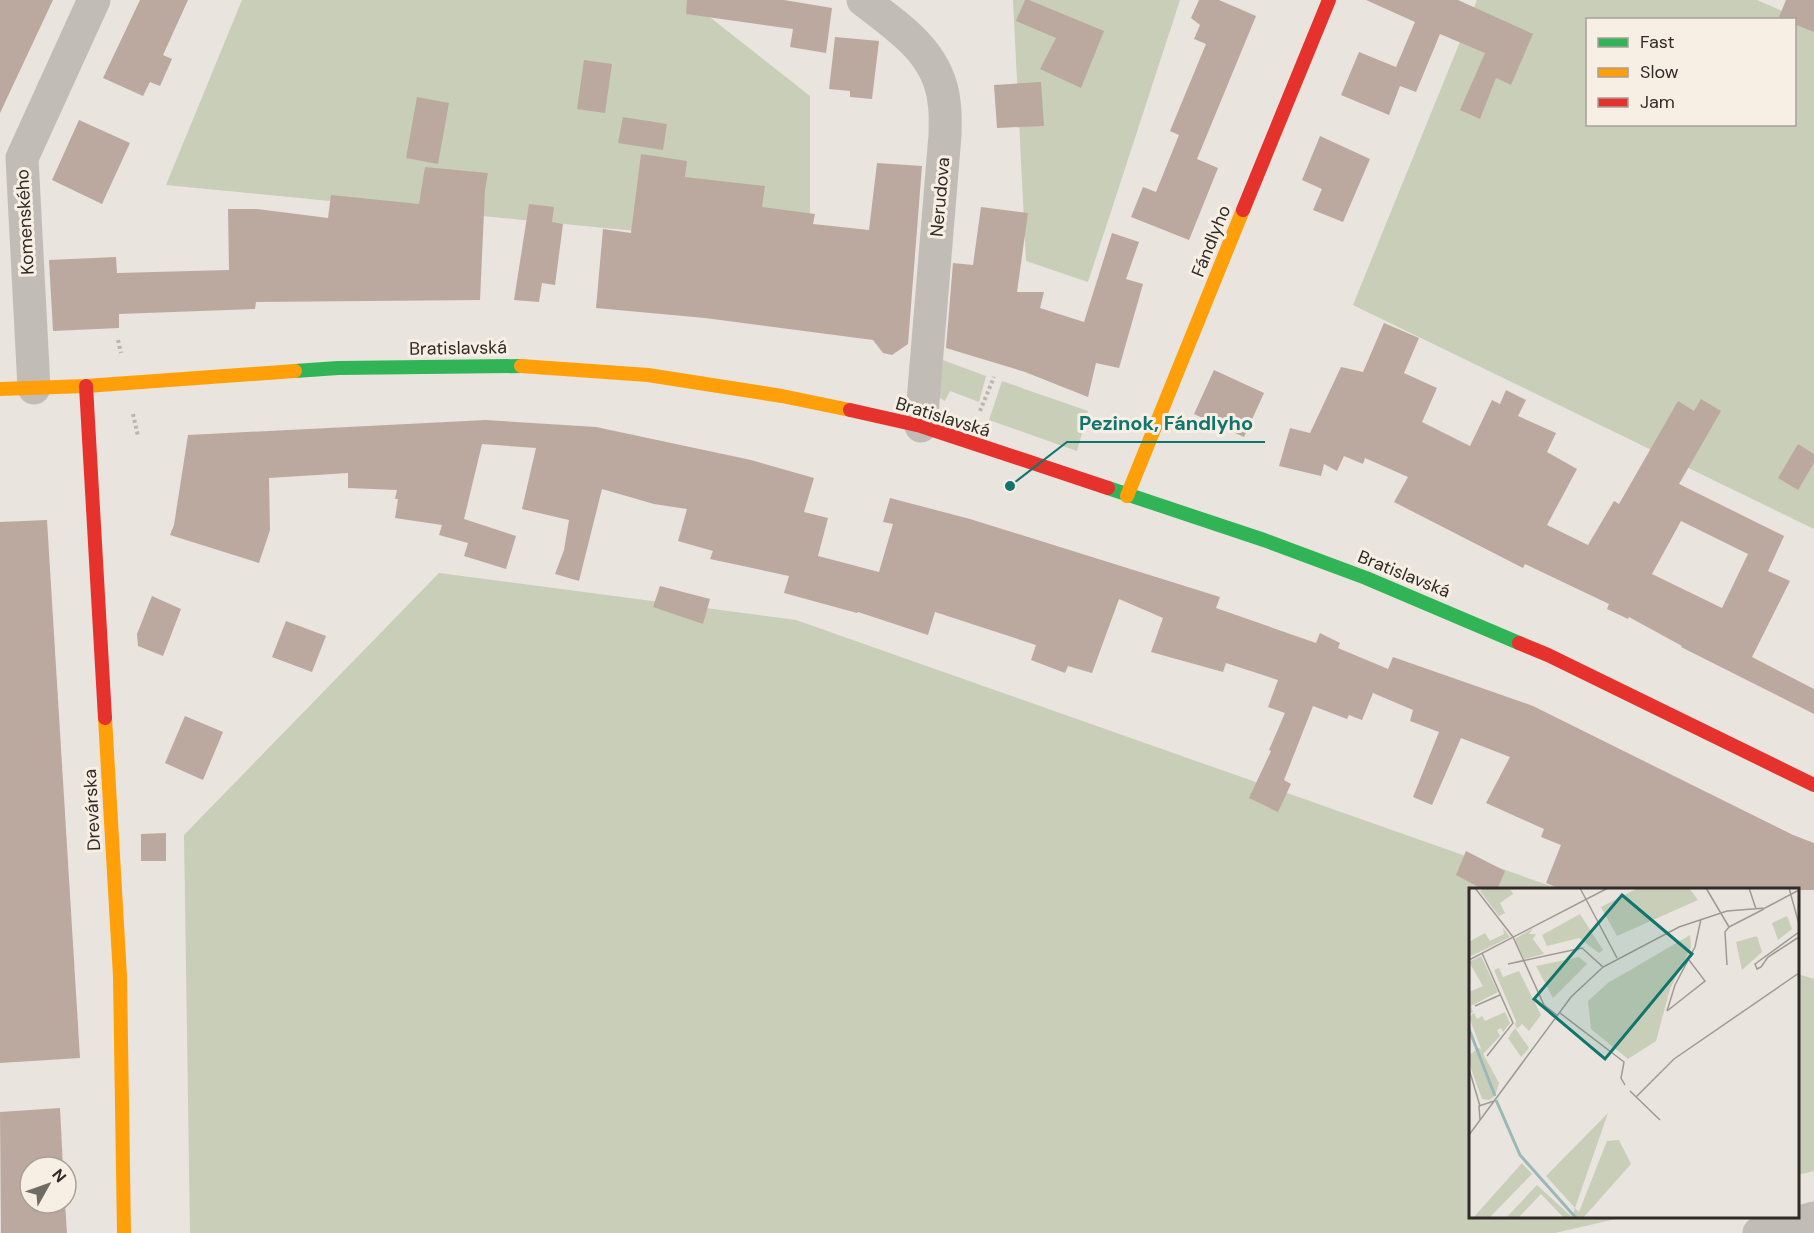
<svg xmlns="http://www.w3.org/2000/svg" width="1814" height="1233" viewBox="0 0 1814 1233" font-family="'DM Sans',sans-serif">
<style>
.green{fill:#c9ceb8;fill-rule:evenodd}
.building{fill:#bba9a0;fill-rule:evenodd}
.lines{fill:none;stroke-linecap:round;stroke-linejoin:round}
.path{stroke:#bbb5af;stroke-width:4;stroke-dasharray:3 3;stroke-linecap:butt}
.street{stroke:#c2bcb6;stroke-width:33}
.fast{stroke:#30b455;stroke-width:14}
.slow{stroke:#ff9f0a;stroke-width:14}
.jam{stroke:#e5322d;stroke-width:14}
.labels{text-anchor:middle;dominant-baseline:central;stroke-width:6;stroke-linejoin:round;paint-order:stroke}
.street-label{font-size:18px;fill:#312a26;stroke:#f7efe4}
.inset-river{fill:none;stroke:#9bb8b9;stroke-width:3}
.inset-road{fill:none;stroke:#9f9a94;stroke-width:1.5}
.view{fill:#0f766e;fill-opacity:0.15;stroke:#0f766e;stroke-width:3}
.inset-edge{fill:none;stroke:#312a26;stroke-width:3}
.leader{fill:none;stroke:#0f766e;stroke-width:2}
.callout-dot{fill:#0f766e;stroke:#f7efe4;stroke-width:2}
.callout-label{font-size:20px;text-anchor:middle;font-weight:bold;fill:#0f766e;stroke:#f7efe4;stroke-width:6;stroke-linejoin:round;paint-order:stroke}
</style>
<rect width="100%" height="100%" fill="#e9e4dd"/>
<g class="green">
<path d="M242 0H688L810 96V248L166 185Z"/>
<path d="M1013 0H1180L1088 282 1026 261Z"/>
<path d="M1477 0H1757L1814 25V529L1353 305ZM1588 20H1794V124H1588Z"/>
<path d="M940 359 986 376 979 402 950 391 945 401 940 398Z"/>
<path d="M1002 381 1088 411 1077 451 989 420Z"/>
<path d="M439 573 796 620 1559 889 1470 890V1216L1624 1217 1555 1233H190L184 835Z"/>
<path d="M1798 974 1814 979V1171L1798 1175Z"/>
</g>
<g class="building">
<path d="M0 0H53L0 113Z"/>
<path d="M140 0H188L163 55 172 59 160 86 150 82 143 96 103 78Z"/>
<path d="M687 0H784L832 8 826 53 790 47 793 29 686 14Z"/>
<path d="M1025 0H1029L1104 31 1081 88 1040 69 1056 38 1016 21Z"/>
<path d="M1199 0H1219L1256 16 1197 159 1218 168 1189 240 1131 217 1143 187 1156 192 1179 135 1170 131 1206 44 1194 39 1200 25 1191 18Z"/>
<path d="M1366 0H1458L1533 34 1511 85 1496 78 1480 119 1460 110 1485 53 1440 34 1416 92 1400 86 1389 115 1341 95 1359 52 1396 67 1415 22Z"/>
<path d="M1786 0H1814V32L1794 24V20H1785L1779 17Z"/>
<path d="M835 37 879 41 872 99 850 97V91L829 89Z"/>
<path d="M584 60 612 64 605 113 577 109Z"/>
<path d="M1041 82 1044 126 997 128 994 85Z"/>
<path d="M417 97 449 103 438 164 406 158Z"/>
<path d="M623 117 667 124 663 150 618 143Z"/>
<path d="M79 120 130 143 102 204 52 180Z"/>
<path d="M1320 136 1370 159 1343 222 1313 210 1322 189 1302 180Z"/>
<path d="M641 154 687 161 685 177 765 186 762 207 815 214 813 224 869 230 877 163 922 166 908 344 892 355 883 353 873 340 705 318 596 308 603 229 631 233Z"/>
<path d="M425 167 488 173 485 190 480 300 256 302 255 309 119 314V328L53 331 49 260 116 257 117 273 229 270 228 209H257L328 218 331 195 419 204Z"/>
<path d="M529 204 554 207 552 222 563 224 555 285 542 283 539 302 514 300Z"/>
<path d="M981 207 1028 213 1017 292H1044L1040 308 1084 322 1112 233 1139 242 1126 279 1143 284 1119 368 1096 363 1088 397 1025 372 946 348 953 263 973 265Z"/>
<path d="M1384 323 1419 338 1404 373 1437 388 1422 422 1470 446 1492 400 1500 404 1506 390 1526 400 1518 416 1556 433 1547 452 1577 469 1547 525 1588 545 1614 501 1619 504 1678 401 1694 411 1701 399 1721 411 1679 484 1784 536 1768 571 1790 581 1752 657 1814 689V714L1681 647 1682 646 1629 617 1628 619 1607 609 1609 604 1525 564 1523 568 1394 502 1408 477 1365 458 1363 464 1344 456 1337 471 1324 464 1321 476 1279 466 1290 428 1310 433 1341 367 1363 372ZM1681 521 1748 554 1722 608 1652 574Z"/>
<path d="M1214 370 1264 393 1244 437 1194 414Z"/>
<path d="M486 420 596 427 751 460 814 478 804 512 828 518 818 556 879 572 893 524 883 522 890 498 970 519 1220 597 1216 608 1316 643 1320 633 1340 643 1338 648 1388 669 1393 657 1533 706 1793 835 1814 843V890H1562L1546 883 1561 845 1541 837 1544 829 1486 803 1510 757 1461 738 1432 805 1413 797 1439 732 1410 721 1413 710 1373 693 1362 720 1349 715 1347 719 1313 706 1284 780 1291 784 1278 812 1249 798 1271 751 1269 750 1285 713 1268 707 1278 680 1226 663 1223 672 1151 652 1163 618 1119 599 1092 673 1068 666 1065 673 1031 660 1036 645 935 612 928 635 858 612 857 613 784 593 789 576 710 559 713 551 678 541 687 509 654 504 602 489 579 581 555 574 564 550 569 520 522 509 536 448 482 444 464 519 516 536 506 569 464 556 468 543 439 535 442 525 395 518 398 499H395L397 490 348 488V473L269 478 270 530 259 563 170 535 174 525 188 435Z"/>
<path d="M1798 444 1814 454V463L1798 490 1778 478Z"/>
<path d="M47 520 80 1058 0 1063V522Z"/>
<path d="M660 586 710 599 703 624 653 607Z"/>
<path d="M152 596 181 609 163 656 138 646 137 634Z"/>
<path d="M286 621 326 636 312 672 272 657Z"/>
<path d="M185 716 223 732 203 780 165 763Z"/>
<path d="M166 833V861H141V834Z"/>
<path d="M1466 851 1505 871 1497 890H1484L1456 875Z"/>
<path d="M60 1108 63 1167H30V1203H65L67 1233H1L0 1112Z"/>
</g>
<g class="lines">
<g class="path">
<path d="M118 340 121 353"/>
<path d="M980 411 994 377"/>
<path d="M133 414 138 436"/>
</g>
<g class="street">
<path d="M863 0C899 28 939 53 944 102 946 113 945 124 945 135L921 426"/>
<path d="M34 388 22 158 94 0"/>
<path d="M1759 1233 1814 1218"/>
</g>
<g class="fast">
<path d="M295 371 338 368 521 366"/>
<path d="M1108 488 1264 540 1366 578 1519 643"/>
</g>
<g class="slow">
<path d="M521 366 648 375 782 396 850 410"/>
<path d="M0 389 86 386 295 371"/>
<path d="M1127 496 1243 210"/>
<path d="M105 718 120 976 124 1233"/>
</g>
<g class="jam">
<path d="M1243 210 1329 0"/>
<path d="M86 386 105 718"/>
<path d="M850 410 921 426 1108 488"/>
<path d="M1519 643 1548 655 1814 785"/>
</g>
</g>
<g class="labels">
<g class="street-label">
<text transform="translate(940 197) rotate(-85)">Nerudova</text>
<text transform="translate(25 222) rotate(-93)">Komenského</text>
<text transform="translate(1211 241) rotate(-68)">Fándlyho</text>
<text transform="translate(458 348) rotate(-1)">Bratislavská</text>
<text transform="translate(943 417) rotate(17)">Bratislavská</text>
<text transform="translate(1404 574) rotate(22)">Bratislavská</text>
<text transform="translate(92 810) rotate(-93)">Drevárska</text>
</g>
</g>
<g transform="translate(1469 888)">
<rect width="330" height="330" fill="#e9e4dd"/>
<path d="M16 0H41L44 6 31 15 36 25 30 28 11 3ZM169 0H220L229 12 148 48 132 19ZM111 26 134 62 130 65 110 50 78 58 73 47ZM318 28 323 41 309 52 303 35ZM34 40 41 49 0 69V54L16 45 21 53 35 46ZM64 40 60 46H67L64 51 75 66 55 71 46 51ZM221 47 222 59 201 101 187 153 159 171 122 141 119 113 139 95ZM288 48 293 64 273 82 267 54ZM12 68 29 104 2 118 4 124 0 126V104L14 98 0 74ZM110 69 118 76 84 110 67 78ZM30 80 34 89 50 83 72 127 60 143 53 136 48 141 46 137 47 133 25 82ZM36 124 41 135 34 144 32 140 28 142 31 148 14 166 0 129 5 125 8 131 13 128 16 133ZM46 140 60 160 52 169 39 150ZM11 160 30 195 26 208 8 161ZM7 162 25 209 20 212 13 211 0 175V167ZM139 225 106 320 110 324 138 253 150 252 162 276 114 330H95L72 306 49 330H37L68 297 103 329 106 320 77 288ZM53 275 63 286 20 330H4Z" fill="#c9ceb8"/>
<path class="inset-river" d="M0 141 26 208M27 212 51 267 107 330"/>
<path class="inset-road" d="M6 0 44 49 75 117 89 128M111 0 148 70M237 0 260 39M280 0 287 21M320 0 330 36M260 39 295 21M13 65 44 135 18 168M0 72 139 0M39 76 113 60 134 79M258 77 256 44 260 39M292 79 288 81 286 76 330 44M292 79 299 69 330 49M6 118 31 107M198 123 206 97 226 59 232 31M198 123 236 93 220 72M91 125 155 174 152 190 156 197M0 181 11 218M161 203 191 232M167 209 205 171 330 85M11 232 10 218 25 213M0 247 102 109 134 79 210 39 258 23 296 20 330 2"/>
<path class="view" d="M153 7 223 66 136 171 65 111Z"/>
<rect width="330" height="330" class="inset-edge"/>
</g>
<path class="leader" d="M1010 486L1067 442H1265"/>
<circle class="callout-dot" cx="1010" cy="486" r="6"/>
<g class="callout-label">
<text x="1166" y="430">Pezinok, Fándlyho</text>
</g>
<rect x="1586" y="18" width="210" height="108" fill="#f7efe4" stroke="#a8a098" stroke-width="1.5"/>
<rect x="1598" y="38" width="30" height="9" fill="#30b455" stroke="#a8a098" stroke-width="1.5"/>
<text x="1640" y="48" font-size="18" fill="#312a26">Fast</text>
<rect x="1598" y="68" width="30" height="9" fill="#ff9f0a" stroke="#a8a098" stroke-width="1.5"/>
<text x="1640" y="78" font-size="18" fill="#312a26">Slow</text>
<rect x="1598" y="98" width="30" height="9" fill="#e5322d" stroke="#a8a098" stroke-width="1.5"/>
<text x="1640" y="108" font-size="18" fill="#312a26">Jam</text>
<g transform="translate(48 1185) rotate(50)"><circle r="28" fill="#f7efe4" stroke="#a8a098" stroke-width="1.5"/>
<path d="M0-4.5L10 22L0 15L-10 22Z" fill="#716b66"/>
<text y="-9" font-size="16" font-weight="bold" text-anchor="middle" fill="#312a26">N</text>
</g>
</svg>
